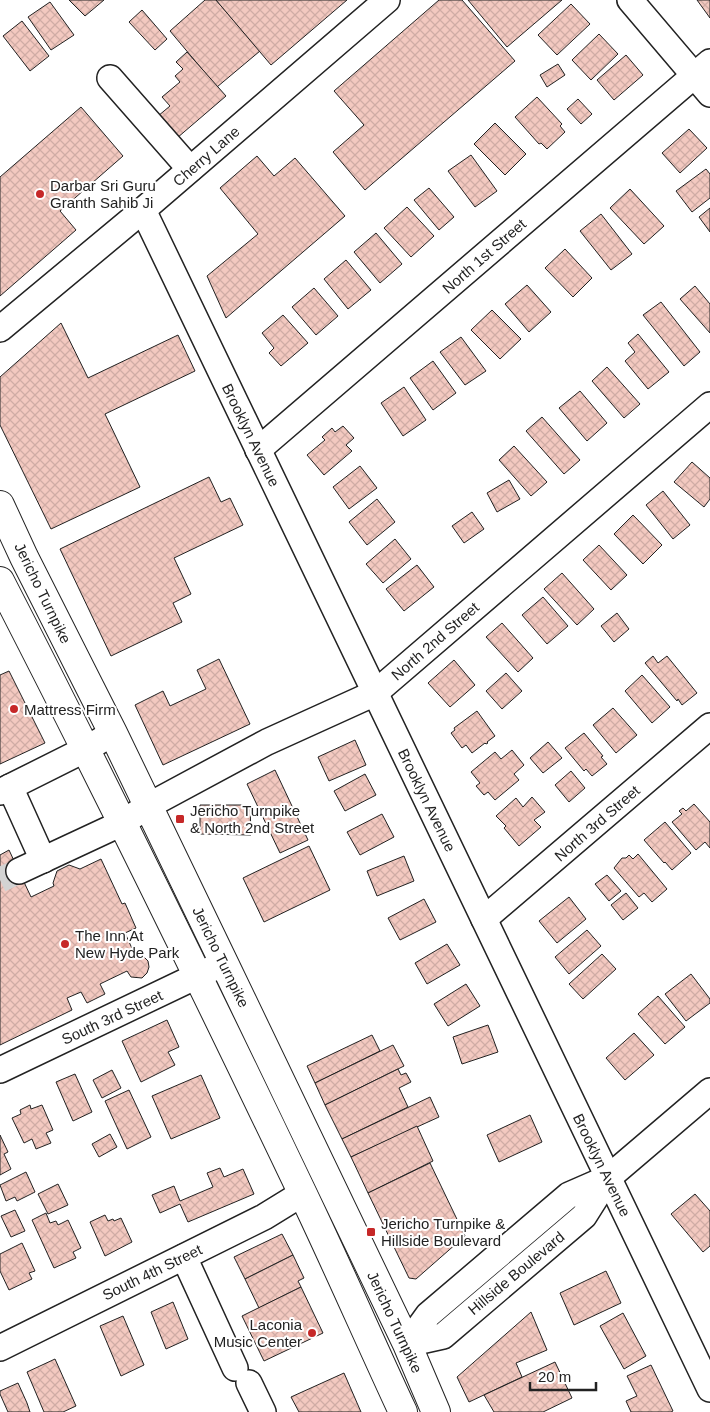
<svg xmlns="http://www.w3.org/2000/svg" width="710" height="1412" viewBox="0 0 710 1412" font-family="Helvetica,sans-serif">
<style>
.building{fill:url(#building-cross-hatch);stroke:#222}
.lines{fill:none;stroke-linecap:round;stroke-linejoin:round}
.minor-tunnel{stroke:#d3d3d3;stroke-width:25;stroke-dasharray:25 12;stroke-linecap:butt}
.minor-casing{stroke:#222;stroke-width:28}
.major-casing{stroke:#222;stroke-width:30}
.minor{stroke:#fff;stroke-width:25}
.major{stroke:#fff;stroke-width:28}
.poi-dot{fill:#c62828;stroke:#fff;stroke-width:2}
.labels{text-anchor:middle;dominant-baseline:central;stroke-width:4;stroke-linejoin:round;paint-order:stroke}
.street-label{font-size:15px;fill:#222;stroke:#fff}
.poi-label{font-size:15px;fill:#222;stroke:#fff;text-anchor:start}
</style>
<defs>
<pattern id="building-cross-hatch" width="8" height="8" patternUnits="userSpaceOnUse" patternTransform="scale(1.25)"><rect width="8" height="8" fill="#f3c9c0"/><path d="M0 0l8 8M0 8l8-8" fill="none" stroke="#d0aca5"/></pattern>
</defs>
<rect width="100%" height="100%" fill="#fff"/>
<g class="building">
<path d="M69 0H104L85 16Z"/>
<path d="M205 0H216L260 51 217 87 170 31Z"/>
<path d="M216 0H347L271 65Z"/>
<path d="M439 0H462L515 61 365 190 333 152 364 125 334 91Z"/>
<path d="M468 0H562L507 47Z"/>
<path d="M697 0H710V18Z"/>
<path d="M50 2 74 35 51 50 28 17Z"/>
<path d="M571 4 590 24 557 55 538 35Z"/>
<path d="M142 10 167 39 155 50 129 22Z"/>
<path d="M22 21 49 56 30 71 3 36Z"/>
<path d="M599 34 618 54 591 80 572 60Z"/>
<path d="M187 52 226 96 177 138 158 116 170 106 162 97 180 82 175 76 183 69 176 62Z"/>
<path d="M626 55 643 75 614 100 597 80Z"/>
<path d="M558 64 565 75 547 87 540 75Z"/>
<path d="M537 97 562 124 560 126 565 132 547 149 541 143 539 144 515 117Z"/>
<path d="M578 99 592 114 581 124 567 109Z"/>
<path d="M81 107 123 156 60 211 76 230 0 296V177Z"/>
<path d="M495 123 526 154 505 175 474 144Z"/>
<path d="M689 129 707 148 680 173 662 153Z"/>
<path d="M471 155 497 191 475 207 448 171Z"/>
<path d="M257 156 274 176 295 158 345 216 226 318 207 276 258 234 220 188Z"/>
<path d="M706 169 710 174V198L692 212 676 191Z"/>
<path d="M429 188 454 217 439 230 414 200Z"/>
<path d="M630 189 664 226 644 244 610 208Z"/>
<path d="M407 207 434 236 411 257 384 228Z"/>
<path d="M710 208V232L699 217Z"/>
<path d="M601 214 632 254 611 270 580 231Z"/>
<path d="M376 233 402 264 380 283 354 252Z"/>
<path d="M565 249 592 278 573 297 545 268Z"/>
<path d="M346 260 371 290 348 309 324 279Z"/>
<path d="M527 285 551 312 529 332 505 304Z"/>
<path d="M695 286 710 304V333L680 299Z"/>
<path d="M314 288 338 316 316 335 292 307Z"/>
<path d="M661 302 700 352 684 366 643 315Z"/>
<path d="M492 310 521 339 500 359 471 330Z"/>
<path d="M283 315 308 343 281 366 269 353 274 348 262 333Z"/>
<path d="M61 323 88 378 178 335 195 371 105 414 140 487 51 529 0 425V377Z"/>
<path d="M638 334 669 372 648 389 625 361 635 352 628 343Z"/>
<path d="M461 337 486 371 465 385 440 352Z"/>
<path d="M433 361 456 393 433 410 410 378Z"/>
<path d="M607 367 640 404 624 418 592 381Z"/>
<path d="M404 387 426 420 403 436 381 403Z"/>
<path d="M580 391 607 423 587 441 559 408Z"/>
<path d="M542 417 580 460 564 474 526 431Z"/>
<path d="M343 426 354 438 346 445 352 451 324 475 307 455 325 440 322 437 332 428 335 432Z"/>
<path d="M514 446 547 482 531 496 499 460Z"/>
<path d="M692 462 710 478V499L704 507 674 482Z"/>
<path d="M360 466 377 488 349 509 333 487Z"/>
<path d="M209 477 221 502 230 498 243 525 174 558 191 594 173 603 182 622 111 656 60 549Z"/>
<path d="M509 480 520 499 497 512 487 493Z"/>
<path d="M663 491 690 525 673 539 646 505Z"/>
<path d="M377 499 395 522 367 545 349 522Z"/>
<path d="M472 512 484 529 464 543 452 526Z"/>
<path d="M633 515 662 545 643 564 614 534Z"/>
<path d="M395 539 411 559 383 583 366 564Z"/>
<path d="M599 545 627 575 611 590 583 560Z"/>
<path d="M417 565 434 587 404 611 386 589Z"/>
<path d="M562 573 594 609 577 625 544 589Z"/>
<path d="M543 597 568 626 547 644 522 615Z"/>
<path d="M617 613 629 629 614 642 601 626Z"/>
<path d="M502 623 533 658 518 672 486 637Z"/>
<path d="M653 656 658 663 667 656 697 693 682 705 678 699 677 701 645 663Z"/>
<path d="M219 659 250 724 163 765 135 705 163 691 170 706 206 689 197 670Z"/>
<path d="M454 660 475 685 450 707 428 683Z"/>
<path d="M9 671 45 743 0 764V675Z"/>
<path d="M506 673 522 691 502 709 486 691Z"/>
<path d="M642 675 670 707 652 723 625 691Z"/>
<path d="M613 708 637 735 616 753 593 725Z"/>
<path d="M477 711 495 736 487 742 488 743 486 744 485 743 472 753 466 745 462 748 451 733 455 730 454 728Z"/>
<path d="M584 733 603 756 601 757 607 764 592 776 586 769 584 771 565 748Z"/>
<path d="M355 740 366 765 329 781 318 757Z"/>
<path d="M548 742 562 758 543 773 530 758Z"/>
<path d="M512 750 524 765 514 774 519 780 495 800 488 792 484 795 476 786 480 783 471 772 495 752 501 759Z"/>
<path d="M275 770 308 840 280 853 247 784Z"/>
<path d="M571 771 585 788 569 802 555 785Z"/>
<path d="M365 774 376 795 345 811 334 791Z"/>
<path d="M532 797 545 812 534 820 541 827 519 846 504 828 506 826 496 816 516 798 523 807Z"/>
<path d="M694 804 710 822V848L705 842 696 850 672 822 682 814 679 811 683 808 686 811Z"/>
<path d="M200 805H250L251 835 200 834Z"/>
<path d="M382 814 394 837 360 855 347 832Z"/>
<path d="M665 822 691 853 672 870 665 862 664 863 644 840Z"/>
<path d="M309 846 330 890 264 922 243 878Z"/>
<path d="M9 850 31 897 54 886 53 883 57 871 69 865 80 869 101 859 122 904 125 903 136 928 125 933 135 955 144 957 148 961 149 967 147 973 142 978 131 977 127 971 100 984 105 994 87 1003 81 992 67 998 72 1010 0 1045V855Z"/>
<path d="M638 854 667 889 652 902 644 893 639 897 614 868 622 858H626L629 855 633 859Z"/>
<path d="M404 856 414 881 377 896 367 871Z"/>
<path d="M607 875 621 891 609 901 595 884Z"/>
<path d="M626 893 638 908 623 920 611 905Z"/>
<path d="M569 897 586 919 557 943 539 921Z"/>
<path d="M424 899 436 922 400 940 388 918Z"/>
<path d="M587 930 601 946 569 974 555 957Z"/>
<path d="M447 944 460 965 427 984 415 963Z"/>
<path d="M602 954 616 969 583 999 569 984Z"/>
<path d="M691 974 710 999V1003L686 1021 665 994Z"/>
<path d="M466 984 480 1006 448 1026 434 1004Z"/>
<path d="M658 996 685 1027 665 1044 638 1014Z"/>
<path d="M167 1020 179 1047 168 1052 175 1065 141 1082 122 1041Z"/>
<path d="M488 1025 498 1052 462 1064 453 1037Z"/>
<path d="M634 1033 654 1055 625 1080 606 1058Z"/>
<path d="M372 1035 380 1051 315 1083 307 1066Z"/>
<path d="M393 1045 404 1066 325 1105 315 1083Z"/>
<path d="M398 1069 401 1075 406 1073 411 1082 399 1088 408 1107 342 1139 325 1105Z"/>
<path d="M112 1070 121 1088 102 1098 93 1080Z"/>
<path d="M75 1074 92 1112 73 1121 56 1082Z"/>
<path d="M201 1075 220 1118 171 1139 152 1096Z"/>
<path d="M129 1090 151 1137 127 1149 105 1101Z"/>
<path d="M430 1097 439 1117 351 1157 342 1139Z"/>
<path d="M30 1105 31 1109 42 1105 53 1130 46 1133 51 1143 36 1149 32 1139 24 1143 12 1118 21 1114 20 1110Z"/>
<path d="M530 1115 542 1142 499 1162 487 1135Z"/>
<path d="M417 1126 433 1161 368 1193 351 1157Z"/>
<path d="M110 1134 117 1147 99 1157 92 1144Z"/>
<path d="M0 1135 8 1152 4 1154 11 1169 0 1175Z"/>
<path d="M430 1163 465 1236 416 1279 409 1278 368 1193Z"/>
<path d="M220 1168 224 1177 243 1169 254 1194 188 1222 180 1204 160 1213 152 1195 174 1186 180 1201 213 1187 207 1173Z"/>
<path d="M26 1172 35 1192 17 1201 15 1197 6 1201 0 1185Z"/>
<path d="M58 1184 68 1205 48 1214 38 1194Z"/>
<path d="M695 1194 710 1211V1246L703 1252 671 1214Z"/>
<path d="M15 1210 25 1231 11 1237 1 1216Z"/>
<path d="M46 1213 50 1223 56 1221 58 1225 68 1220 81 1248 73 1252 76 1258 54 1268 32 1220Z"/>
<path d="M105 1215 108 1221 113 1219 114 1221 121 1218 132 1242 105 1256 90 1222Z"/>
<path d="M282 1234 293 1255 245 1279 234 1257Z"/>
<path d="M22 1243 35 1271 29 1273 32 1279 9 1290 0 1271V1254Z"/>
<path d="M293 1255 304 1278 298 1281 301 1287 259 1308 245 1279Z"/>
<path d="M606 1271 621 1303 574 1325 560 1293Z"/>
<path d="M301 1287 323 1333 264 1361 242 1316Z"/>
<path d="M173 1302 188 1339 166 1349 151 1312Z"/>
<path d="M531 1312 547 1350 516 1363 522 1377 469 1402 457 1377Z"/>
<path d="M623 1313 646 1356 624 1369 600 1326Z"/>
<path d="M123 1316 144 1365 121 1376 100 1326Z"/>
<path d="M55 1359 76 1406 63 1412H44L27 1372Z"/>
<path d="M555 1362 572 1398 543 1412H494L484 1395Z"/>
<path d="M651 1365 673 1411 671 1412H631L626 1401 637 1396 627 1376Z"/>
<path d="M344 1373 361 1412H299L291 1397Z"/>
<path d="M18 1383 27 1403 30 1412H8L0 1394V1391Z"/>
</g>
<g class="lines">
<path class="minor-tunnel" d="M0 880 19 871"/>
<defs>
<g id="minor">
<path d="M630 0 710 94"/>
<path d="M110 78 190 169"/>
<path d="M143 210 710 1389"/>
<path d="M0 329 143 210 387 0"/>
<path d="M258 450 710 62"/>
<path d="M10 787 43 860"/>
<path d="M0 792 86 749 113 733"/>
<path d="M19 871 122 823 148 806 267 742 375 693 710 405"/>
<path d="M484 919 710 726"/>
<path d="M0 1070 224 963"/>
<path d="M608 1178 569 1195 428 1315 407 1344 443 1336 584 1216 608 1178 710 1091"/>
<path d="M184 1257 235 1368"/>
<path d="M0 1348 264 1217 303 1193"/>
<path d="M249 1383 263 1412"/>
</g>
<g id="major">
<path d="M0 505 24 557 113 733 224 963 407 1344 436 1412"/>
<path d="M0 581C104 783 204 987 302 1192 337 1265 369 1339 403 1412"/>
</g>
</defs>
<use href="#minor" class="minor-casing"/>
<use href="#major" class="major-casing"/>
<use href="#minor" class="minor"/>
<use href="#major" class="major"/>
</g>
<g class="poi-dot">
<circle cx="40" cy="194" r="5"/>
<circle cx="14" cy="709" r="5"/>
<rect x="175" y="814" width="10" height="10" rx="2.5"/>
<circle cx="65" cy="944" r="5"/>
<rect x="366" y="1227" width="10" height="10" rx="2.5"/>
<circle cx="312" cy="1333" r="5"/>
</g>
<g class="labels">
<g class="street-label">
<text transform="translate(206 156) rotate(-41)">Cherry Lane</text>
<text transform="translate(484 256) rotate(-41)">North 1st Street</text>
<text transform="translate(251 435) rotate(64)">Brooklyn Avenue</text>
<text transform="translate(43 593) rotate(64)">Jericho Turnpike</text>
<text transform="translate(435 641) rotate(-41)">North 2nd Street</text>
<text transform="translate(427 800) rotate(64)">Brooklyn Avenue</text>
<text transform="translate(597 823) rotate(-41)">North 3rd Street</text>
<text transform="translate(221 957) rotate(64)">Jericho Turnpike</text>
<text transform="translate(112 1017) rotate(-25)">South 3rd Street</text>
<text transform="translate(602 1165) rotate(64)">Brooklyn Avenue</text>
<text transform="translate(152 1272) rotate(-26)">South 4th Street</text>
<text transform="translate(516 1273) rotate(-40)">Hillside Boulevard</text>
<text transform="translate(395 1322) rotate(65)">Jericho Turnpike</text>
</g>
<g class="poi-label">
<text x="50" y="185">Darbar Sri Guru<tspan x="50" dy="17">Granth Sahib Ji</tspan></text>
<text x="24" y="709">Mattress Firm</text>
<text x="190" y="810">Jericho Turnpike<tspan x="190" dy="17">&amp; North 2nd Street</tspan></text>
<text x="75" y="935">The Inn At<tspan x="75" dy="17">New Hyde Park</tspan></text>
<text x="381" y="1223">Jericho Turnpike &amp;<tspan x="381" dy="17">Hillside Boulevard</tspan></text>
<text x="302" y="1324" text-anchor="end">Laconia<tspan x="302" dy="17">Music Center</tspan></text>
</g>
</g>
<path d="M530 1382v8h66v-8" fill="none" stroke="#222222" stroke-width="2.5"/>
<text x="538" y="1382" font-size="15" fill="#222222" stroke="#ffffff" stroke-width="4" paint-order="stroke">20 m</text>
</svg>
